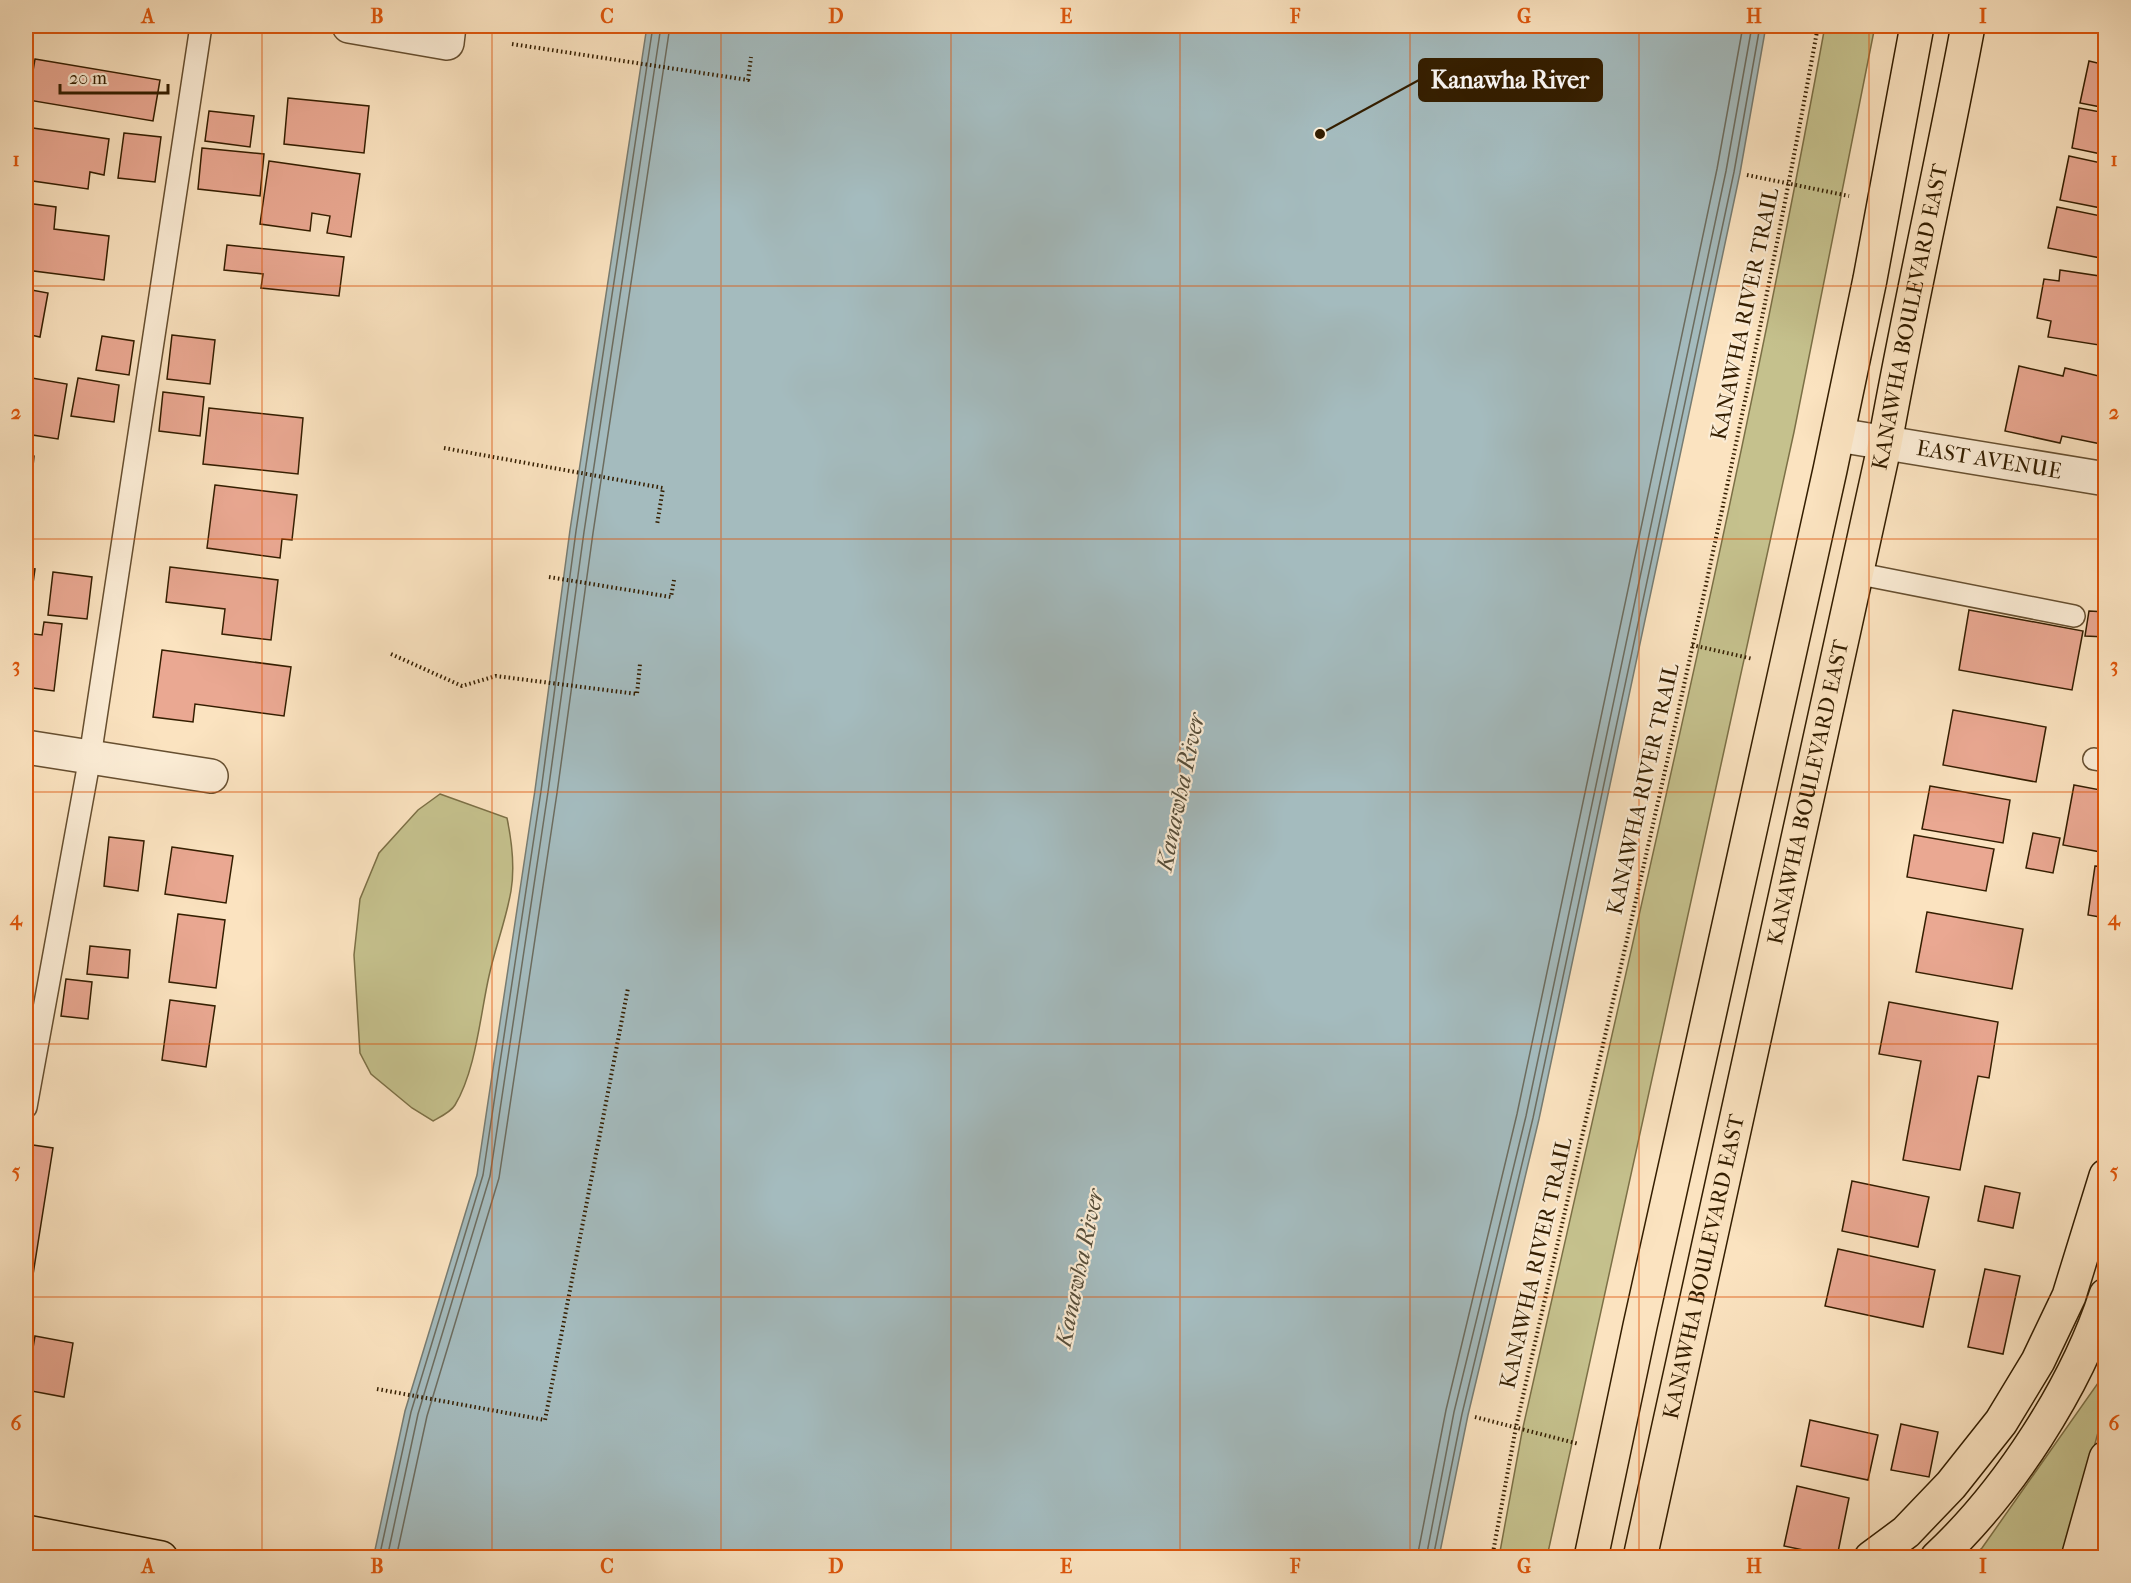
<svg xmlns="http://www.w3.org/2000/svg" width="2131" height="1583" viewBox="0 0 2131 1583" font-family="'IM FELL French Canon',serif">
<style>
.green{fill:#c5c18d;stroke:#7c7046;stroke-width:1.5}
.water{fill:#a4bbbe;stroke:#777c72;stroke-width:1.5}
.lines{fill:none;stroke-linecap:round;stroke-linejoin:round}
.shore{stroke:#6c6c5f;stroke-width:1.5}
.building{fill:#eaa892;stroke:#341e00;stroke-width:1.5}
.lane-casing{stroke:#664f30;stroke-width:24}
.street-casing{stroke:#664f30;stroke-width:36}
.primary-casing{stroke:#341e00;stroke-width:36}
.path{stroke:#341e00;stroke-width:4;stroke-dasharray:1.5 3;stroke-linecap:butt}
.lane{stroke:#fcedd6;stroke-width:21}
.street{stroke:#fcedd6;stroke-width:33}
.primary{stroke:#fbe3c0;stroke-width:33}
.grid{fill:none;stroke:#df560b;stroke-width:1.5;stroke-opacity:0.55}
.labels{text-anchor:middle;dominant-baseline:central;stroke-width:4.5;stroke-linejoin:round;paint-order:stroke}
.street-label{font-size:22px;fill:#341e00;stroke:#fcedd6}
.water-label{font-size:24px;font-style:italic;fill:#564d39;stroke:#fcedd6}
.leader{fill:none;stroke:#341e00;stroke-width:2}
.callout-dot{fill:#341e00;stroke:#fcedd6;stroke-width:2}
.callout{fill:#341e00;stroke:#341e00;stroke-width:2}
.callout-label{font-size:24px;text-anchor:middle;font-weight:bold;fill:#fff}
.neatline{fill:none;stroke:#df560b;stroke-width:2}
.grid-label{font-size:20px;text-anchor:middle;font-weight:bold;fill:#df560b}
</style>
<rect width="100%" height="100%" fill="#fbe3c0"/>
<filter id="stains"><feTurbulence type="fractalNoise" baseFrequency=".00333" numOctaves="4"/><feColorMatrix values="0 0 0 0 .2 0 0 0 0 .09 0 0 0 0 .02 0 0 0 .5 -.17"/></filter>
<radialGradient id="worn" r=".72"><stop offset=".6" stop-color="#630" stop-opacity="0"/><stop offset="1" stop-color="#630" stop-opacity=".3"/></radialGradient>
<g class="green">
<path d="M1825 26H1875L1794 432 1547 1557H1499L1522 1432C1627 964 1739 497 1825 26Z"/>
<path d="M440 794 507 818C512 842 515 867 511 891 506 920 495 948 489 976 480 1016 476 1070 455 1105 451 1112 440 1117 433 1121L412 1108 371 1074 360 1053 354 955 360 899 379 853 418 810Z"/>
<path d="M2105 1373V1406L2065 1557 1970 1558 1982 1548Z"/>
</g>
<path class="water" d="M647 26H1766L1740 173 1539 1119 1468 1415 1439 1557H377L375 1550 405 1411 477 1175 535 790 570 530Z"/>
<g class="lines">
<g class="shore">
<path d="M382 1558 381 1549 411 1412 483 1175 541 791 576 531 653 26"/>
<path d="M390 1558 389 1549 418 1414 490 1176 548 792 584 532 661 26"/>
<path d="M399 1558 398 1549 427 1416 499 1178 557 793 593 533 670 26"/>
<path d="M1417 1558 1446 1410 1517 1114 1717 169 1743 26"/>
<path d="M1426 1558 1454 1412 1526 1116 1726 171 1752 26"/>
<path d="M1433 1558 1462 1414 1533 1118 1734 172 1760 26"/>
</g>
</g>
<g class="building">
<path d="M35 59 160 80 153 121 28 100Z"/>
<path d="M2089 61 2106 65V108L2080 103Z"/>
<path d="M288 98 369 106 364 153 284 144Z"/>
<path d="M2079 108 2106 113V155L2072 148Z"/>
<path d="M209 111 254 116 250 147 205 141Z"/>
<path d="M26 127 109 139 104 175 90 172 88 189 26 180Z"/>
<path d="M124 133 161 137 155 182 118 178Z"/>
<path d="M202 148 264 154 260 196 198 189Z"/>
<path d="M2069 156 2106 164V209L2060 200Z"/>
<path d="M269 161 360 174 351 237 327 233 330 216 312 213 310 231 260 224Z"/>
<path d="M26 203 56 207 54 229 109 236 104 280 26 270Z"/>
<path d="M2057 207 2106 217V259L2048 248Z"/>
<path d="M227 245 344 257 339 296 261 288 263 274 224 270Z"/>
<path d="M2060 270 2106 277V310L2099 345 2048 337 2051 321 2037 318 2044 279 2059 281Z"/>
<path d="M26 289 48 293 40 337 26 334Z"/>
<path d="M172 335 215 340 210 384 167 379Z"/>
<path d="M102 336 134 341 129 375 96 370Z"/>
<path d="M2019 366 2063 376 2065 368 2103 377 2102 381 2106 382V445L2062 436 2060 443 2005 431Z"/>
<path d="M26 377 67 384 58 439 26 434Z"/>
<path d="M78 378 119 385 114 422 71 416Z"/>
<path d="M163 392 204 397 200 436 159 431Z"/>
<path d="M209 408 303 418 298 474 203 464Z"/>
<path d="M26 454 34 456 30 496 26 495Z"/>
<path d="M215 485 297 495 292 540 282 539 280 558 207 548Z"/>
<path d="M170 567 278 580 271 640 222 634 225 609 166 602Z"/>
<path d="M26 568 35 569 30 605 26 604Z"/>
<path d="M53 572 92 577 87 619 48 615Z"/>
<path d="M1969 610 2083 631 2072 690 1959 670Z"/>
<path d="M2089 611 2106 612V637L2085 636Z"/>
<path d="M44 622 62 624 54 691 26 687V633L42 635Z"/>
<path d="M162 650 291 667 284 716 195 704 193 722 153 717Z"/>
<path d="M1953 710 2046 727 2036 782 1943 765Z"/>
<path d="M2074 785 2106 791V853L2063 845Z"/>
<path d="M1930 786 2010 800 2003 843 1922 829Z"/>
<path d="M2033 833 2060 838 2053 873 2026 868Z"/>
<path d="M1914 835 1994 849 1986 891 1907 877Z"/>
<path d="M109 837 144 841 138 891 104 886Z"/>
<path d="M172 847 233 856 226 903 165 894Z"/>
<path d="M2095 866 2106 867V918L2088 915Z"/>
<path d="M1927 912 2023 929 2012 989 1916 972Z"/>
<path d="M178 914 225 920 216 988 169 982Z"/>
<path d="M90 946 130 950 128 978 87 974Z"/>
<path d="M66 979 92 982 88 1019 61 1016Z"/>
<path d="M170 1000 215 1006 206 1067 162 1060Z"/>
<path d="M1889 1002 1998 1022 1989 1078 1978 1076 1960 1170 1903 1160 1921 1061 1879 1054Z"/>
<path d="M26 1144 53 1148 26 1319Z"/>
<path d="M1852 1181 1929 1197 1918 1247 1842 1231Z"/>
<path d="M1985 1186 2020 1193 2013 1228 1978 1221Z"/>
<path d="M1838 1249 1935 1270 1923 1327 1825 1306Z"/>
<path d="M1985 1269 2020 1276 2003 1354 1968 1347Z"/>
<path d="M35 1336 73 1343 64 1397 26 1390Z"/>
<path d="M1810 1420 1878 1435 1868 1480 1801 1466Z"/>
<path d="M1901 1424 1938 1432 1929 1477 1891 1470Z"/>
<path d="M1797 1486 1849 1498 1837 1557 1784 1546Z"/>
</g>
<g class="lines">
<defs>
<g id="lane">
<path d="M1855 573 2074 616"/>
<path d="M2094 759 2106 761"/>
<path d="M26 1107 90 757 201 26"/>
</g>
<g id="street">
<path d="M349 26 447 43 449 26"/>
<path id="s1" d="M1838 435 2106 479"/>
<path d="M26 747 211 776"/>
</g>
<g id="primary">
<path d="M26 1532 161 1558"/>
<path d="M1591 1558 1640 1326 1830 470 1870 279 1917 26"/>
<path id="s2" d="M1640 1558 1885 443C1910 303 1942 165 1968 26"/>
<path d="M1871 1558 1906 1532 1951 1485 2001 1422 2038 1361 2069 1296 2106 1176"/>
<path d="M1937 1558C2008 1492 2076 1387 2106 1295"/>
<path d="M2078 1558 2106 1458"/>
</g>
</defs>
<use href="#lane" class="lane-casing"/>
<use href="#street" class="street-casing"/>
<use href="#primary" class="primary-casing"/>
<g class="path">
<path d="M512 44 748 80 751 57"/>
<path d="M1747 175 1849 196"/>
<path d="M444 448 663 488 657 525"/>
<path d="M549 577 671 597 674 580"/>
<path d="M1692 645 1753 659"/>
<path d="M391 654 462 686 496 676 637 694 640 664"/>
<path d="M377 1389 545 1420 628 988"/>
<path d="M1475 1417 1579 1444"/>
<path d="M1492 1558 1516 1427C1621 961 1733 496 1818 26"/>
</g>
<use href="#lane" class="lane"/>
<use href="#street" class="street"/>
<use href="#primary" class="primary"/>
</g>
<path class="grid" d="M262 26V1558M492 26V1558M721 26V1558M951 26V1558M1180 26V1558M1410 26V1558M1639 26V1558M1869 26V1558M26 286H2106M26 539H2106M26 792H2106M26 1044H2106M26 1297H2106"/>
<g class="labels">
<g class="street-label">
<text transform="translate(1745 314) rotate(-78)">KANAWHA RIVER TRAIL</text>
<text stroke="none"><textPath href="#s2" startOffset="1270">KANAWHA BOULEVARD EAST</textPath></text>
<text stroke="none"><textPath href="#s1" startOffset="153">EAST AVENUE</textPath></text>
<text transform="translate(1643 789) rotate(-77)">KANAWHA RIVER TRAIL</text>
<text stroke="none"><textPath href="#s2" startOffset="784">KANAWHA BOULEVARD EAST</textPath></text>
<text transform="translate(1536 1263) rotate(-77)">KANAWHA RIVER TRAIL</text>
<text stroke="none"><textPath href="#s2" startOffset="298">KANAWHA BOULEVARD EAST</textPath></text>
</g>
<g class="water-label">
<text transform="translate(1180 792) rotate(-78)">Kanawha River</text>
<text transform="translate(1079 1268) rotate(-78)">Kanawha River</text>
</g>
</g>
<path class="leader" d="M1320 134L1419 80"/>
<circle class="callout-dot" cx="1320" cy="134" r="6"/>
<rect class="callout" x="1419" y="59" width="183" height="42" rx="6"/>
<g class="callout-label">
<text x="1510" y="88">Kanawha River</text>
</g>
<rect width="2131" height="1583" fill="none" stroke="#fbe3c0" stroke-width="66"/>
<path d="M60 84v9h108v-9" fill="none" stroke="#341e00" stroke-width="3"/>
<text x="69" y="84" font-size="18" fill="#341e00" stroke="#fcedd6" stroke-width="4.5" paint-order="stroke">20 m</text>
<rect x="33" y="33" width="2065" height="1517" class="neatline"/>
<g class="grid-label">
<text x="148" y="23">A</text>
<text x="377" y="23">B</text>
<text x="607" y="23">C</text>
<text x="836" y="23">D</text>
<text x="1066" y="23">E</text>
<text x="1295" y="23">F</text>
<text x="1524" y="23">G</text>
<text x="1754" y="23">H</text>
<text x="1983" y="23">I</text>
<text x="16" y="166">1</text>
<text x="2114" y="166">1</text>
<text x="16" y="419">2</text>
<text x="2114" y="419">2</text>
<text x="16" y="672">3</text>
<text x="2114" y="672">3</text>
<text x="16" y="925">4</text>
<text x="2114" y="925">4</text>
<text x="16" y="1178">5</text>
<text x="2114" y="1178">5</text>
<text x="16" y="1430">6</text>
<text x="2114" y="1430">6</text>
<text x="148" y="1573">A</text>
<text x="377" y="1573">B</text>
<text x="607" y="1573">C</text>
<text x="836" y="1573">D</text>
<text x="1066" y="1573">E</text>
<text x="1295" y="1573">F</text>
<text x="1524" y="1573">G</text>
<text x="1754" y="1573">H</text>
<text x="1983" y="1573">I</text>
</g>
<rect width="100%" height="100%" filter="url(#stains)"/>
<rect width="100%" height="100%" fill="url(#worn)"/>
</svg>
